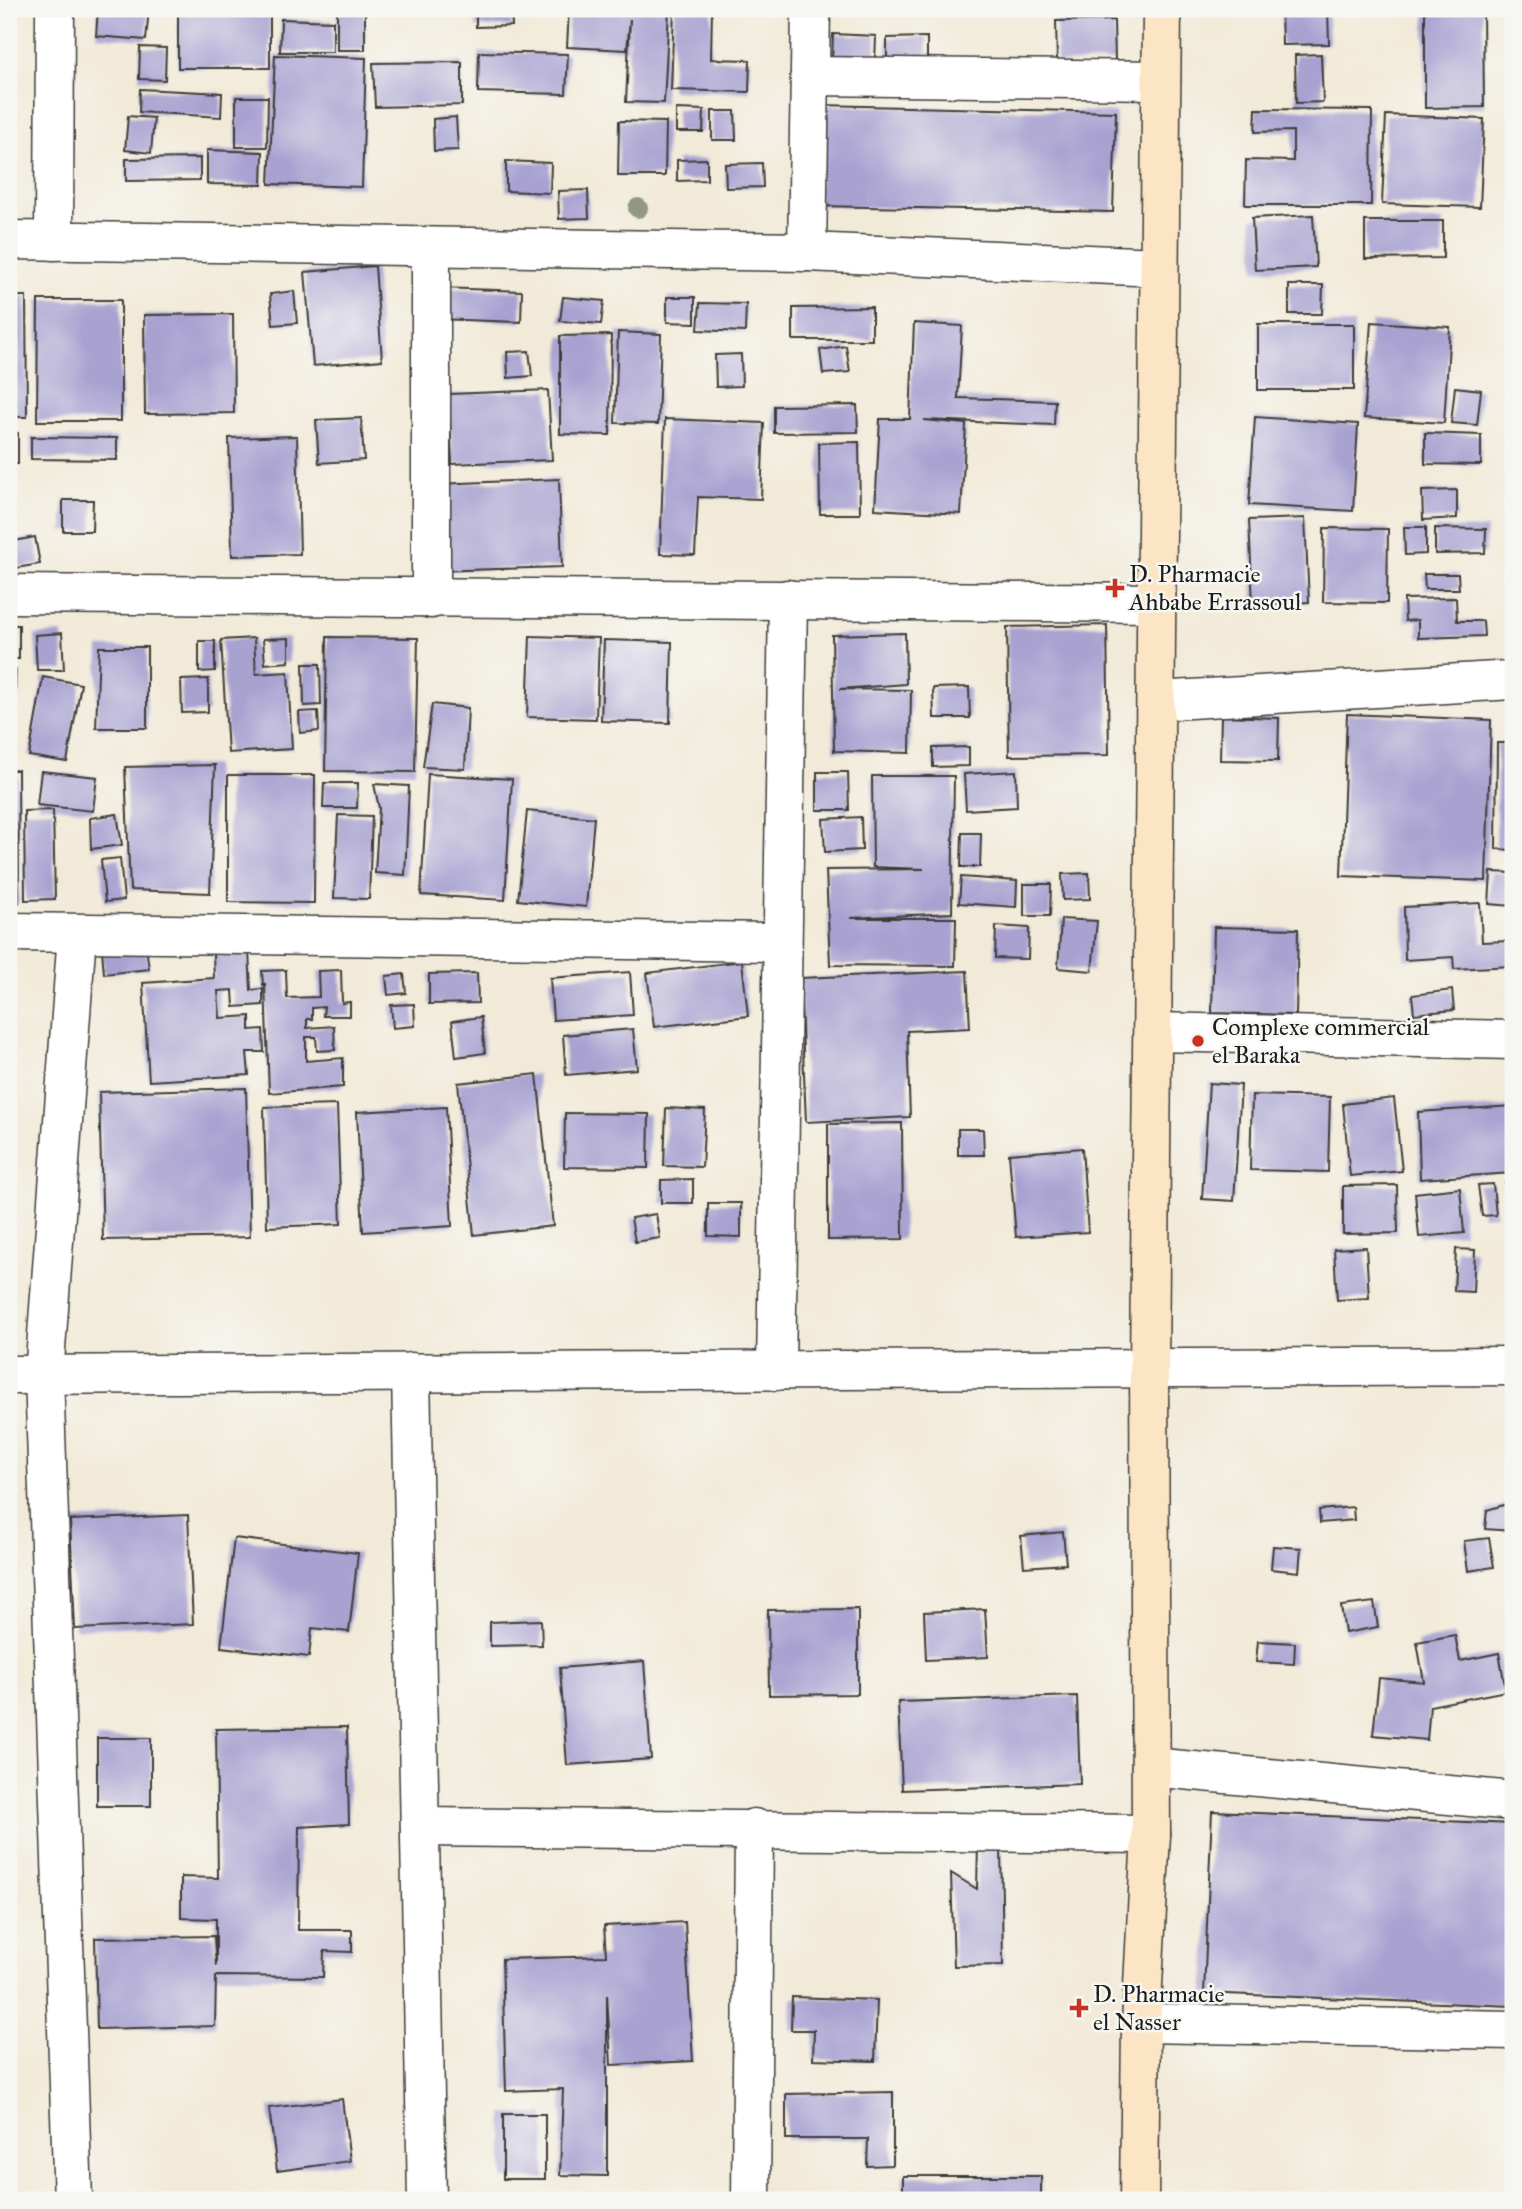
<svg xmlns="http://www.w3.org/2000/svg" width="1522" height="2209" viewBox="0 0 1522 2209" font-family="'IM FELL Great Primer',serif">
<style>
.building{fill:#a9a2d1}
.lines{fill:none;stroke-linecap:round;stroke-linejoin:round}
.minor-casing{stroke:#3c3b38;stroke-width:41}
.tertiary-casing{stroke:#3c3b38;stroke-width:41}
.secondary-casing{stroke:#3c3b38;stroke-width:41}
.minor{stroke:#fff;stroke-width:38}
.tertiary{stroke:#fff;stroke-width:38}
.secondary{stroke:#fce5c4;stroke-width:38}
.tree{fill:#949882}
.poi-dot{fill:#c8321e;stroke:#f6f6f2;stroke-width:2.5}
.labels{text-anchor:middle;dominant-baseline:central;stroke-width:5;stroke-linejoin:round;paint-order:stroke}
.poi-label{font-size:24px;fill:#1c1c1c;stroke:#f6f6f2;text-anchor:start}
</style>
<rect width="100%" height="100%" fill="#f6f6f2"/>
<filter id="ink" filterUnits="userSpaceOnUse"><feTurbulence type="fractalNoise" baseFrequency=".0143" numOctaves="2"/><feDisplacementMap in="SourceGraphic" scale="14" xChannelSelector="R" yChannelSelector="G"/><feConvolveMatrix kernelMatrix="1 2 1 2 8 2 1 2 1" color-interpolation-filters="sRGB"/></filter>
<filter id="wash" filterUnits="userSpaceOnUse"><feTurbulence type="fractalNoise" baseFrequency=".00686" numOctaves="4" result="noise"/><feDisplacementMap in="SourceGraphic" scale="28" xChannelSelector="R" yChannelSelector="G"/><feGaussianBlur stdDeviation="1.57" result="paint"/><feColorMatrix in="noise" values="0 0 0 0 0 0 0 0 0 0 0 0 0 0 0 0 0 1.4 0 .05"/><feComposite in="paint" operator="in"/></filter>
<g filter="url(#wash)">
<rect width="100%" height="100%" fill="#f2ead8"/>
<g id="blocks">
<g class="building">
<path d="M98 9H149L146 40 96 36Z"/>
<rect x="178" y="9" width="92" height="59"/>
<rect x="337" y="9" width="28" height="41"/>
<path d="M476 9H511L512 26 476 27Z"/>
<path d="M569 9 630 11V9H669L664 103 626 102 630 19 627 50 567 47Z"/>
<path d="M674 9H712L711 59 750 60 749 92 671 90Z"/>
<path d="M1281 9H1328L1329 44 1282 45Z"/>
<path d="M1425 9H1483L1484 107 1425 108Z"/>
<path d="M281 19 333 21V52H280Z"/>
<path d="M1114 20 1115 61 1057 63 1056 21Z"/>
<path d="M833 34 876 36 875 63 832 61Z"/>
<path d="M927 37V62L887 63V38Z"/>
<path d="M140 47 166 48 165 80 139 79Z"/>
<path d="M479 52 568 54 566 94 478 92Z"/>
<path d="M1321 54 1323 102 1296 103 1295 55Z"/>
<path d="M275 55 366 58 362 187 269 184Z"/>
<path d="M462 62V105L375 107 373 63Z"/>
<path d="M140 89 222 93 221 117 139 112Z"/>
<path d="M236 97H268L267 147H236Z"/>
<path d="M821 105 1116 112 1113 212 819 206Z"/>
<path d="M676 109 704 110 703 132H676Z"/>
<path d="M1256 109 1372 110 1371 205H1245L1246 160 1293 161V131L1255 132Z"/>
<path d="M712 111H735L736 140H712Z"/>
<path d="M1386 115 1484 119 1480 207 1382 204Z"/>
<path d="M128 116 154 118 151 153 125 150Z"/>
<path d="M456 117 458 150 434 151 433 119Z"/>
<path d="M619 121 666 122 665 176H618Z"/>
<path d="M207 150 263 152 262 185 207 184Z"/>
<path d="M200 158V180L126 181V159Z"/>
<path d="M707 159V180L677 181V160Z"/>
<path d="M506 161 551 163 550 193 506 191Z"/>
<path d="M762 163 763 187 726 188 725 164Z"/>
<path d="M588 190 589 218 559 219 558 191Z"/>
<path d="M1313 215 1316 267 1255 270 1252 218Z"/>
<path d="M1365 221H1443V258L1365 259Z"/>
<path d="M375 266 382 360 313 366 305 272Z"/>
<path d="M1289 285H1323L1322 314H1289Z"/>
<path d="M439 288 522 291 521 322 438 319Z"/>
<path d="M294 291 297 323 273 325 270 294Z"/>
<path d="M9 296H26L27 417H9Z"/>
<path d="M563 297 604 301 601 324 560 321Z"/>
<path d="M667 297H695V323L667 322Z"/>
<path d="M38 300H121V421H37Z"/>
<path d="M700 303 746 304 745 332 698 330Z"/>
<path d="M872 307V340H793V308Z"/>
<path d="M233 314 234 413 145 414 144 315Z"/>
<path d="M1371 322 1450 327 1444 423 1364 418Z"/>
<path d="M914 323 962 326 958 398 1055 401 1054 425 924 420 966 424 961 514 875 509 880 419H910Z"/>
<rect x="1258" y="324" width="96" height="66"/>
<path d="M618 332 661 334 658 424 615 423Z"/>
<path d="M611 335 610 435 560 434V336Z"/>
<path d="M846 346 850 372 823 374 820 350Z"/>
<path d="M529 351 532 376 508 378 507 352Z"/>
<path d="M741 354 742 386 716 387 715 355Z"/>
<path d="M1455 387 1481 390 1477 425 1451 423Z"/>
<path d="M548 390 552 460 452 464 449 394Z"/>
<path d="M857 405 858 432 774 433V406Z"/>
<path d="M1255 417 1358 424 1353 511 1249 505Z"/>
<path d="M361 418 364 460 319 463 316 420Z"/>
<path d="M665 419 764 423 761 499 698 497 695 555 660 554Z"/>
<rect x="9" y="433" width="9" height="31"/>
<path d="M1425 433 1481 435V465L1425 464Z"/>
<path d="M297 436 300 554 232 556 229 438Z"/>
<path d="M31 437 117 438V460L31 459Z"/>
<path d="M859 442 860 514H820L819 443Z"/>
<path d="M559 479 562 567 434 571 436 484Z"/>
<path d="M9 485 14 533 9 534Z"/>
<path d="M1457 490V518L1423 520 1422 491Z"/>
<path d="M63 500H93L92 531H63Z"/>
<path d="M1305 518 1309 602 1253 605 1249 520Z"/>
<path d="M1404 527H1426V554L1405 555Z"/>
<path d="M1324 528 1388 529 1387 603 1323 602Z"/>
<path d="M1435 528 1486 529 1485 553 1435 554Z"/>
<path d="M35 537 40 564 10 569 9 542Z"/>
<path d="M1424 574H1458L1459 589H1425Z"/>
<path d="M1456 598 1457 621H1483L1484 636 1418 638V620L1405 621 1404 599Z"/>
<rect x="9" y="625" width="10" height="34"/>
<path d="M1107 625 1109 755 1009 756 1007 627Z"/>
<path d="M62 633 64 670H37L35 635Z"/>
<path d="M905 633 906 684 840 689 911 690 910 753 834 751 832 635Z"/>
<path d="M530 636 599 638 596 719 527 717Z"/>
<path d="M327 637 418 638 415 772 325 771Z"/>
<path d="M254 638 256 674 288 672 292 749 228 753 221 640Z"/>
<path d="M289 638V662L265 664 263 639Z"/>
<path d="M604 640 672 642 670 723 601 721Z"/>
<path d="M199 641H215V671L199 672Z"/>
<path d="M99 647H147V728H96Z"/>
<path d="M303 664H320L321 705 304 706Z"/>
<path d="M9 668 16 669 13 754H9Z"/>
<path d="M43 677 81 684 67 762 29 756Z"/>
<path d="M208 679V712L182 713 181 680Z"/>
<path d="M969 687 970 718H934L933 688Z"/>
<path d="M432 704 468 708 465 769 423 767Z"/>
<path d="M318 711 319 731 300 733 299 712Z"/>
<path d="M1347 714 1491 720 1486 881 1341 876Z"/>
<path d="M1221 716 1279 718 1278 761 1220 760Z"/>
<path d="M1497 743H1513V850L1496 849Z"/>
<path d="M969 747V766L933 767V748Z"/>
<path d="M215 765 210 893 130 890 125 767Z"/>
<path d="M9 770H18L19 903H9Z"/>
<path d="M41 771 97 777 93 811 37 805Z"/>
<path d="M1016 771 1017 807 966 810 964 774Z"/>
<path d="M817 772H848L849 810H817Z"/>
<path d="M428 774 512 779 505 900 421 895Z"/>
<path d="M228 775H315L314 903 228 902Z"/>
<path d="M872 776H954L952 913 850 918H956L955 966 830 965 826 870 924 869 873 867Z"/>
<path d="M324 783H358L357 808H323Z"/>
<path d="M374 784 409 786 405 875 375 873 379 808Z"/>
<path d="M53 810 55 899 25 900 24 811Z"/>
<path d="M527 811 594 818 586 907 518 900Z"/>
<path d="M117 814 122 845 91 849 90 818Z"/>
<path d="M338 815 372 816 369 899 334 898Z"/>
<path d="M861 817 862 850 825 852 823 819Z"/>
<path d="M962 833H981L980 867H961Z"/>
<path d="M120 858 124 900 105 902 101 860Z"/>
<path d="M1491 872 1513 873V906L1489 904Z"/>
<path d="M1089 873 1090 899 1063 900 1062 874Z"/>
<path d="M961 877 1017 881 1016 907 959 903Z"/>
<path d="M1024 884H1051L1050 916H1024Z"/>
<path d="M1480 903 1482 942 1511 941 1512 966 1454 969 1453 957 1405 960 1404 907Z"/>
<path d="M1061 919 1097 921 1092 971 1058 968Z"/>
<path d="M996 926 1029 928 1028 959 995 958Z"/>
<path d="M1214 927 1298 929 1296 1015 1212 1013Z"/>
<path d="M146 946 149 969 104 974 102 950Z"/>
<path d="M249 951 251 990 263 989V1005L234 1007 233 990 218 991 220 1018 250 1016V1030L263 1029 264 1052H247L249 1075 149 1081 143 983 214 978 213 954Z"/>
<path d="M742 961 748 1016 654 1027 647 973Z"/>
<path d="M286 970 287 998 319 997 318 971 341 970 342 1003 350 1002V1016H323L324 1007 312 1008V1019H307V1028L334 1026 335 1050 317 1051 316 1037H306V1061L343 1058V1087L269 1093 265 984 263 985 262 971Z"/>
<path d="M967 971 970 1028 907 1031 910 1117 806 1122 800 978Z"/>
<path d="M630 972 633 1015 553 1020 550 978Z"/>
<path d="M477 973 478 1003 429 1004V974Z"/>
<path d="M404 974 406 993 388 995 386 976Z"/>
<path d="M1452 990 1454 1010 1414 1014 1412 995Z"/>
<path d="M414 1004 415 1026 393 1028 391 1005Z"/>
<path d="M481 1017 485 1053 456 1057 452 1021Z"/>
<path d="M633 1029 637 1069 566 1075 563 1035Z"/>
<path d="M537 1074 553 1226 474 1235 458 1083Z"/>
<path d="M1209 1083 1241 1085 1234 1201 1202 1199Z"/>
<path d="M246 1088 250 1237 103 1240 99 1092Z"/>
<path d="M1252 1095 1330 1097 1328 1172 1250 1170Z"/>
<path d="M1394 1098 1402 1171 1350 1176 1343 1104Z"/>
<path d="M337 1105 341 1224 267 1227 264 1107Z"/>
<path d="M1513 1106V1173L1420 1179 1418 1112Z"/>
<path d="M446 1107 452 1226 363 1232 357 1112Z"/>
<path d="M666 1108 705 1110 702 1167 664 1166Z"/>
<path d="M565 1113 649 1114 648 1168 564 1167Z"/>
<path d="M902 1123 903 1239 828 1240V1124Z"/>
<path d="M958 1129H983L984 1155H958Z"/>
<path d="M1082 1148 1088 1232 1016 1237 1009 1154Z"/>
<path d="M693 1179V1203H661V1180Z"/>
<path d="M1513 1182V1209H1508L1505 1183Z"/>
<path d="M1493 1184 1496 1215 1482 1216 1478 1185Z"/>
<path d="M1397 1185 1398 1233 1343 1234V1186Z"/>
<path d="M1460 1188 1464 1233 1419 1237 1415 1193Z"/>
<path d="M708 1203H741V1237L708 1236Z"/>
<path d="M656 1214 660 1238 635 1242 631 1218Z"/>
<path d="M1366 1247 1369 1298 1337 1300 1334 1249Z"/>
<path d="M1456 1249 1475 1250 1473 1292 1454 1291Z"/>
<path d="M1513 1502V1531L1485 1529 1487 1510Z"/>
<path d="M1353 1507 1354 1520 1320 1523 1319 1510Z"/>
<path d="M188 1515 193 1624 75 1629 70 1520Z"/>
<path d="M1063 1532 1066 1564 1024 1567 1021 1536Z"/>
<path d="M234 1538 358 1553 349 1632 312 1628 309 1657 221 1647Z"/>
<path d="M1489 1538 1494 1567 1468 1571 1464 1541Z"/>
<path d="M1273 1546 1301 1548 1299 1572 1271 1569Z"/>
<path d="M1374 1602 1378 1627 1345 1633 1341 1606Z"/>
<path d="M858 1609V1694L769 1695 768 1610Z"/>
<path d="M985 1609 988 1657 926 1660 924 1612Z"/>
<path d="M541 1620 542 1645 490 1646V1622Z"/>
<path d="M1455 1635 1460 1661 1499 1653 1506 1691 1430 1706 1427 1740 1373 1735 1379 1678 1424 1682 1417 1642Z"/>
<path d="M1258 1641 1295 1643 1294 1664 1256 1662Z"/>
<path d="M644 1661 651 1759 567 1765 560 1668Z"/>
<path d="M1077 1696 1080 1784 902 1790 898 1702Z"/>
<path d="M347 1727 349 1824 299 1827 298 1930H352V1952L324 1951 323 1977 216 1976 215 2026 97 2029 95 1938 214 1936 216 1966V1919L181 1918V1877L218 1878 216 1729Z"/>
<rect x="97" y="1738" width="54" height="68"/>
<path d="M1212 1811 1513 1824V2006L1204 1993Z"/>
<path d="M1001 1844 1003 1965 954 1966 951 1873 977 1889 978 1845Z"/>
<path d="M685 1922 693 2061 611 2065 607 1995V2176L560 2175 563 2089 506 2091 502 1959 606 1956 604 1926Z"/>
<path d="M792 1997 877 2000 875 2061 813 2059 814 2030H791Z"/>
<path d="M893 2092V2165L867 2166 868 2139H786V2094Z"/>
<path d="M342 2099 350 2161 277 2171 269 2108Z"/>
<rect x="503" y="2114" width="42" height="65"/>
<rect x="903" y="2176" width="138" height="24"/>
</g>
</g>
</g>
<g filter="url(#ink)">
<use href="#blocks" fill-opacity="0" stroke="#3c3b38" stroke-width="2"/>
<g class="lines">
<defs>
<g id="minor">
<path d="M810 76 1161 80"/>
<path d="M9 240 807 252 1159 267"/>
<path d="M54 241 55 9"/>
<path d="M431 247V599"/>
<path d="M807 252 811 9"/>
<path d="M9 594 1157 603"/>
<path d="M1156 701 1513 680"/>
<path d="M9 932 781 942"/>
<path d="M1154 1032 1513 1040"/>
<path d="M776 1371 788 599"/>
<path d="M411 1372 427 2200"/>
<path d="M1151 1767 1513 1801"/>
<path d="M420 1827 1151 1834"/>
<path d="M1141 2023 1513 2030"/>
<path d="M73 2200 44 1375 77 934"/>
<path d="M751 2200 754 1828"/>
</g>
<path id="tertiary" d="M9 1375 1513 1366"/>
<path id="secondary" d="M1139 2200 1141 2023 1151 1834 1149 1369 1162 9"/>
</defs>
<use href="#minor" class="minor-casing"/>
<use href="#tertiary" class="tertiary-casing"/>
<use href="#secondary" class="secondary-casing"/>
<use href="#minor" class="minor"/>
<use href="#tertiary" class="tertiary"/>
<use href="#secondary" class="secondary"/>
</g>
<circle class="tree" cx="638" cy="208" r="10"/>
</g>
<g class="poi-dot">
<path d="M1111.5 577.5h7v7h7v7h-7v7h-7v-7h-7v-7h7z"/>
<circle cx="1198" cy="1041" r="7"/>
<path d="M1075.5 1997.5h7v7h7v7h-7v7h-7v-7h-7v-7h7z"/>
</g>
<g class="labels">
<g class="poi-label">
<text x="1129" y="574">D. Pharmacie<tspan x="1129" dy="28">Ahbabe Errassoul</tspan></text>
<text x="1212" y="1027">Complexe commercial<tspan x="1212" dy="28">el Baraka</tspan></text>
<text x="1093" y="1994">D. Pharmacie<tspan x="1093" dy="28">el Nasser</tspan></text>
</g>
</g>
<rect width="1522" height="2209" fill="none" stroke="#f6f6f2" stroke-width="35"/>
</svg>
